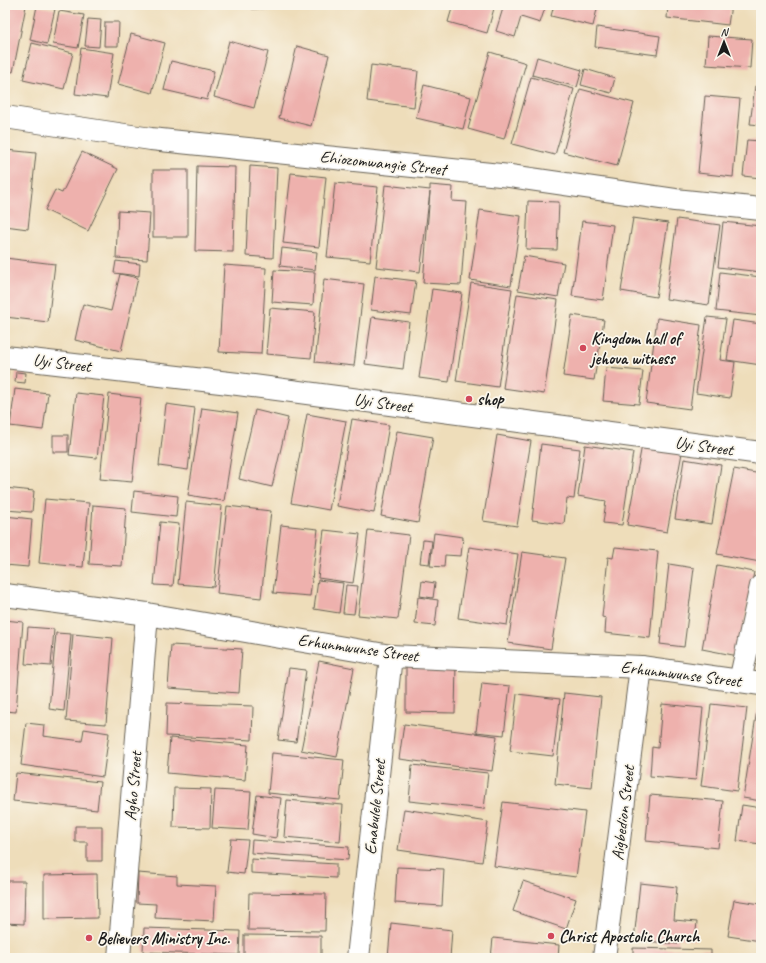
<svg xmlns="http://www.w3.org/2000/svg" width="766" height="963" viewBox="0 0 766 963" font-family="Caveat,sans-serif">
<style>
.building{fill:#eeb1ad}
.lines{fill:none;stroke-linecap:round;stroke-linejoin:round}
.minor-casing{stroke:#666053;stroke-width:24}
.minor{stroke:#fff;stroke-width:22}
.poi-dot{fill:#d1495b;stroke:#fbf7ec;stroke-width:1.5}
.labels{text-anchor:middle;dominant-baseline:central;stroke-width:3.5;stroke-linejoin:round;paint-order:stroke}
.street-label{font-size:17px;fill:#1c1c1c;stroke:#fbf7ec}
.poi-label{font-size:17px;font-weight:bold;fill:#1c1c1c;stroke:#fbf7ec;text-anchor:start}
</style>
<rect width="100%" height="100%" fill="#fbf7ec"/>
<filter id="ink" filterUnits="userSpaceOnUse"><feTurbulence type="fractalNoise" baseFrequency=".025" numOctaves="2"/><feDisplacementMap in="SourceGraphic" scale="8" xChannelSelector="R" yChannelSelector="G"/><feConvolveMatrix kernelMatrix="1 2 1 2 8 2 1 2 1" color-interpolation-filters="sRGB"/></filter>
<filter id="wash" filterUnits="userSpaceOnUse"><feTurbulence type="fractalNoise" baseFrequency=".012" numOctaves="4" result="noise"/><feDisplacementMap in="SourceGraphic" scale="16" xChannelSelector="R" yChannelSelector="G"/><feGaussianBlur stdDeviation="0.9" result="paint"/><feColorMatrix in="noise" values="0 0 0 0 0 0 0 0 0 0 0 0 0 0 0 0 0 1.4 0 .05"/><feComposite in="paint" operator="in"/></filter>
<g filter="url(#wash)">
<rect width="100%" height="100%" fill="#eeddba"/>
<g id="blocks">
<g class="building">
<path d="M5 5 26 6 13 72 5 70Z"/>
<path d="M252 5H280V8L252 9Z"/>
<path d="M453 5H495L487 33 448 22Z"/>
<path d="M504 5H546L540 23 521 17 515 37 496 31Z"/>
<path d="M554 5H598L593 26 551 16Z"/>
<path d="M668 5H731L728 25 667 18Z"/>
<path d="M37 6 55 9 47 44 30 40Z"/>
<path d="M59 11 84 15 78 48 53 44Z"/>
<path d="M88 19 101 20 99 47 85 46Z"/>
<path d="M105 22H119L118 46H104Z"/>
<path d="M597 27 660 36 657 55 595 47Z"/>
<path d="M131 34 165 43 152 93 118 84Z"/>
<path d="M708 36 752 39 750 68 706 65Z"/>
<path d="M229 41 268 52 254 108 214 97Z"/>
<path d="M32 43 73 53 64 89 23 80Z"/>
<path d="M297 46 329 55 311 126 279 118Z"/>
<path d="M81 48 114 53 107 98 75 94Z"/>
<path d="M490 52 526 63 504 139 468 129Z"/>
<path d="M537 57 582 70 577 87 532 75Z"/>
<path d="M171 61 214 71 207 100 164 90Z"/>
<path d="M371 65 418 71 414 107 367 101Z"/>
<path d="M585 69 615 78 611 93 581 85Z"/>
<path d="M531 77 574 89 555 155 512 144Z"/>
<path d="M424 85 471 97 463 129 416 118Z"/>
<path d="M755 86 761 87V125L750 124Z"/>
<path d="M580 89 634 103 617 166 563 152Z"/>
<path d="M705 96 740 99 733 177 698 173Z"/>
<path d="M747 140 761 141V178L743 176Z"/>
<path d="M6 150 36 153 28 229 5 226Z"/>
<path d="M82 152 118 169 88 231 45 210 55 190 62 193Z"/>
<path d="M197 166 235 167 233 252 195 251Z"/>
<path d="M250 166 277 168 273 258 246 256Z"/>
<rect x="153" y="170" width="35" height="67"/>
<path d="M291 173 326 177 319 247 283 243Z"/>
<path d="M335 183 378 187 370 261 327 257Z"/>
<path d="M385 185 430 190V185L453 187 452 201 467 202 461 285 423 283 430 192 420 272 376 267Z"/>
<path d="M528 201 559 202 557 250 526 249Z"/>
<path d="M480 210 521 216 511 286 470 280Z"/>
<path d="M118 211 150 213 147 260 116 258Z"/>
<path d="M633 218 668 223 656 297 621 291Z"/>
<path d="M677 219 720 225 709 305 666 299Z"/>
<path d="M582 221 613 225 603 300 572 296Z"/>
<path d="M723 222 761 226V272L718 267Z"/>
<path d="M282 248 317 252 315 270 280 266Z"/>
<path d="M524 256 564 263 558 297 518 290Z"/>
<path d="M5 258 55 264 48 322 5 317Z"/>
<path d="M116 261 140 264 139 276 114 273Z"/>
<path d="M224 265 266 268 261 354 219 352Z"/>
<path d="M274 270 315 272 313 305 272 302Z"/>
<path d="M720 272 761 277V316L716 311Z"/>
<path d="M120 274 138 278 121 351 75 340 83 304 111 311Z"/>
<path d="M375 276 416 281 411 315 371 310Z"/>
<path d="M324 279 364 284 354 366 315 362Z"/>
<path d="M471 283 512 289 498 387 456 381Z"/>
<path d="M432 289 462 293 449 382 419 378Z"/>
<path d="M517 294 558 300 544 394 503 388Z"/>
<path d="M270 308 315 312 311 358 266 354Z"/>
<path d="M572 315 604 320 594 380 563 376Z"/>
<path d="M372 317 409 322 403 369 365 364Z"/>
<path d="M707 317 726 319 720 360 735 362 730 398 696 393Z"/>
<path d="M657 318 701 325 690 409 646 403Z"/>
<path d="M733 320 761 324V365L727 360Z"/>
<path d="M606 368 643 371 639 404 603 401Z"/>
<path d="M5 371H8L6 396H5Z"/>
<path d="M16 372 26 373 25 383 15 382Z"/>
<path d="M15 389 48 393 43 430 10 426Z"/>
<path d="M76 393 104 396 97 458 69 455Z"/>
<path d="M109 394 141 398 132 482 100 479Z"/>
<path d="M166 404 195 408 188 470 159 466Z"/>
<path d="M202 408 238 413 224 501 188 495Z"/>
<path d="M255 410 288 418 272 487 239 479Z"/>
<path d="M307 414 346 421 329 510 291 503Z"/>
<path d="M352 419 389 425 374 513 337 506Z"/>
<path d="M397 431 433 437 418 523 381 516Z"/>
<rect x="53" y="435" width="15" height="17"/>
<path d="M497 435 531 441 517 526 483 521Z"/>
<path d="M541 444 580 449 574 499 567 498 564 524 532 520Z"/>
<path d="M585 445 633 452 622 525 603 523 606 501 578 496Z"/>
<path d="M642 445 682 453 667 532 627 525Z"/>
<path d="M684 459 721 465 712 524 675 519Z"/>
<path d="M734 469 761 474V554L760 562 717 554Z"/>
<path d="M5 488 34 491 32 512 5 510Z"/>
<path d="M134 491 178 496 176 517 132 512Z"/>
<path d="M45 499 89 503 83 567 39 563Z"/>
<path d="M186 502 222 506 214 587 178 584Z"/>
<path d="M93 505 126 508 122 566 89 564Z"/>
<path d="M227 506 271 511 261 598 217 593Z"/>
<path d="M5 516 32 519 28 567 5 565Z"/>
<path d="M160 522 179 524 173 586 154 585Z"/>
<path d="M281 525 318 529 310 596 273 593Z"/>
<path d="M324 530 360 534 353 583 318 578Z"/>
<path d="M368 530 409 535 398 619 358 615Z"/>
<path d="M434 533 463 537 461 556 445 555 444 567 430 566Z"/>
<path d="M423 540 432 541 429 564 420 563Z"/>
<path d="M469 547 518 554 507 625 458 618Z"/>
<path d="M615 547 658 551 650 638 605 633 606 618 602 617 608 557 613 558Z"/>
<path d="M522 552 565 558 551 649 508 643Z"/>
<path d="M669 564 694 568 684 647 660 644Z"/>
<path d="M717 565 754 572 738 656 702 649Z"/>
<path d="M318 580 343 583 339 613 314 609Z"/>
<path d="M422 581 435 583 433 598 420 596Z"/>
<path d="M346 585 358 586 354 614 343 613Z"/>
<path d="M418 597 438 600 435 626 415 624Z"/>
<path d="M5 620 23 622 16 712 5 711Z"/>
<path d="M28 627 54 629 51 666 25 664Z"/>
<path d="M56 633 71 634 64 711 49 709Z"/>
<path d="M73 634 113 638 106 724 66 721Z"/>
<path d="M171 645 242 649 239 693 168 688Z"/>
<path d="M319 661 354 668 337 757 301 750Z"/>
<path d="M406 663H456L455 713 406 712Z"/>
<path d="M289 668 306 670 296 742 278 740Z"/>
<path d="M482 683 510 686 504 735 476 732Z"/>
<path d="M564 693 601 697 592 788 555 784Z"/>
<path d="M517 694 560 699 553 756 510 751Z"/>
<path d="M167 703 253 706 252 740 166 736Z"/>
<path d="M662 704 703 708 696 780 650 776 652 747 658 748Z"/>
<path d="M711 704 747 708 737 791 701 786Z"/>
<path d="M757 710 761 711V801L743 798Z"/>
<path d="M26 723 44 725 43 736 82 741 84 729 109 733 103 777 21 765Z"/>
<path d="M404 724 497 736 492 771 399 759Z"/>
<path d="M170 738 248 745 245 780 167 773Z"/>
<path d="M272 753 344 760 340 800 268 793Z"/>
<path d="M412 765 488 773 484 809 409 801Z"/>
<path d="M16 773 100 782 97 810 13 801Z"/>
<path d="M174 788 211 789 210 828 173 827Z"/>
<path d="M215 790 251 792 248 830 212 828Z"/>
<path d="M257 795 281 798 276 838 252 834Z"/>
<path d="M650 795 723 801 718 848 646 841Z"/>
<path d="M287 800 343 805 340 842 284 837Z"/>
<path d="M503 802 585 812 576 877 494 866Z"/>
<path d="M742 805 761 808V844L737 841Z"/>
<path d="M404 809 488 822 482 862 398 850Z"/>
<path d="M75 826H102V861H87V842H75Z"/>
<path d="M231 839 248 840 244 874 227 872Z"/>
<path d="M252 840 349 847 348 860 251 853Z"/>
<path d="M251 859 336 864V878L251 873Z"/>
<path d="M397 867 444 869 442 906 395 903Z"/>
<path d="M138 873 177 876V884L216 886 214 921 155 918 156 904 137 903Z"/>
<path d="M97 874 98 918 44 919V875Z"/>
<path d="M5 881H25L24 924 5 923Z"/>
<path d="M523 881 576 899 566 929 513 911Z"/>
<path d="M640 883 677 887 674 920 697 922 695 940 678 938V944L634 940Z"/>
<path d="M249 893 326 894 325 931 248 930Z"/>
<path d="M734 900 761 904V941L728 936Z"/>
<path d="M391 923 452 930 450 958H388Z"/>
<path d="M144 928 240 931 239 955 143 952Z"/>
<path d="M244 935 321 936V958H244Z"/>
<path d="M493 938 559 945 558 958H491Z"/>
<path d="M633 948 711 950V958H633Z"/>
</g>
</g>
</g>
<g filter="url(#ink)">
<use href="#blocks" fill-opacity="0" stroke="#666053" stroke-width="1"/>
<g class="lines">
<defs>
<g id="minor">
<path d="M5 117 151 139 510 176 675 200 761 209"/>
<path d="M5 357 238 384 761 453"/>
<path d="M5 595 147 614 391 656 641 667 761 684"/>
<path d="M740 681 761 586"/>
<path d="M119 958 147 614"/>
<path d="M358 958 391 656"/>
<path d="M604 958 641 667"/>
</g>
</defs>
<use href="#minor" class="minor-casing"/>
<use href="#minor" class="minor"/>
</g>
</g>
<g class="poi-dot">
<circle cx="583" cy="348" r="4"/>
<circle cx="469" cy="399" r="4"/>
<circle cx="551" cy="936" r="4"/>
<circle cx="89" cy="938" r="4"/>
</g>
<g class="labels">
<g class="street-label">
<text transform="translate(383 163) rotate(6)">Ehiozomwangie Street</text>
<text transform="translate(62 363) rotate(7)">Uyi Street</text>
<text transform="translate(383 403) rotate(8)">Uyi Street</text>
<text transform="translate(704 446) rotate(8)">Uyi Street</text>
<text transform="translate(358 648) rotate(8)">Erhunmwunse Street</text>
<text transform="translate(681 674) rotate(7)">Erhunmwunse Street</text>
<text transform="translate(133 786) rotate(-85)">Agho Street</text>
<text transform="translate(375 807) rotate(-84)">Enabulele Street</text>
<text transform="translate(623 813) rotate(-83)">Aigbedion Street</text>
</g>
<g class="poi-label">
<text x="591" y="338">Kingdom hall of<tspan x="591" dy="20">jehova witness</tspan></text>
<text x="477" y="399">shop</text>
<text x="559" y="936">Christ Apostolic Church</text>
<text x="97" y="938">Believers Ministry Inc.</text>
</g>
</g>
<rect width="766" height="963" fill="none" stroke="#fbf7ec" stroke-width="20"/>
<g transform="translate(724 42)" stroke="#fbf7ec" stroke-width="3" paint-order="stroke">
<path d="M0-3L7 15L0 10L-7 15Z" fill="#1c1c1c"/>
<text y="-6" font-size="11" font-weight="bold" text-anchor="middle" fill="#1c1c1c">N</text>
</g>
</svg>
